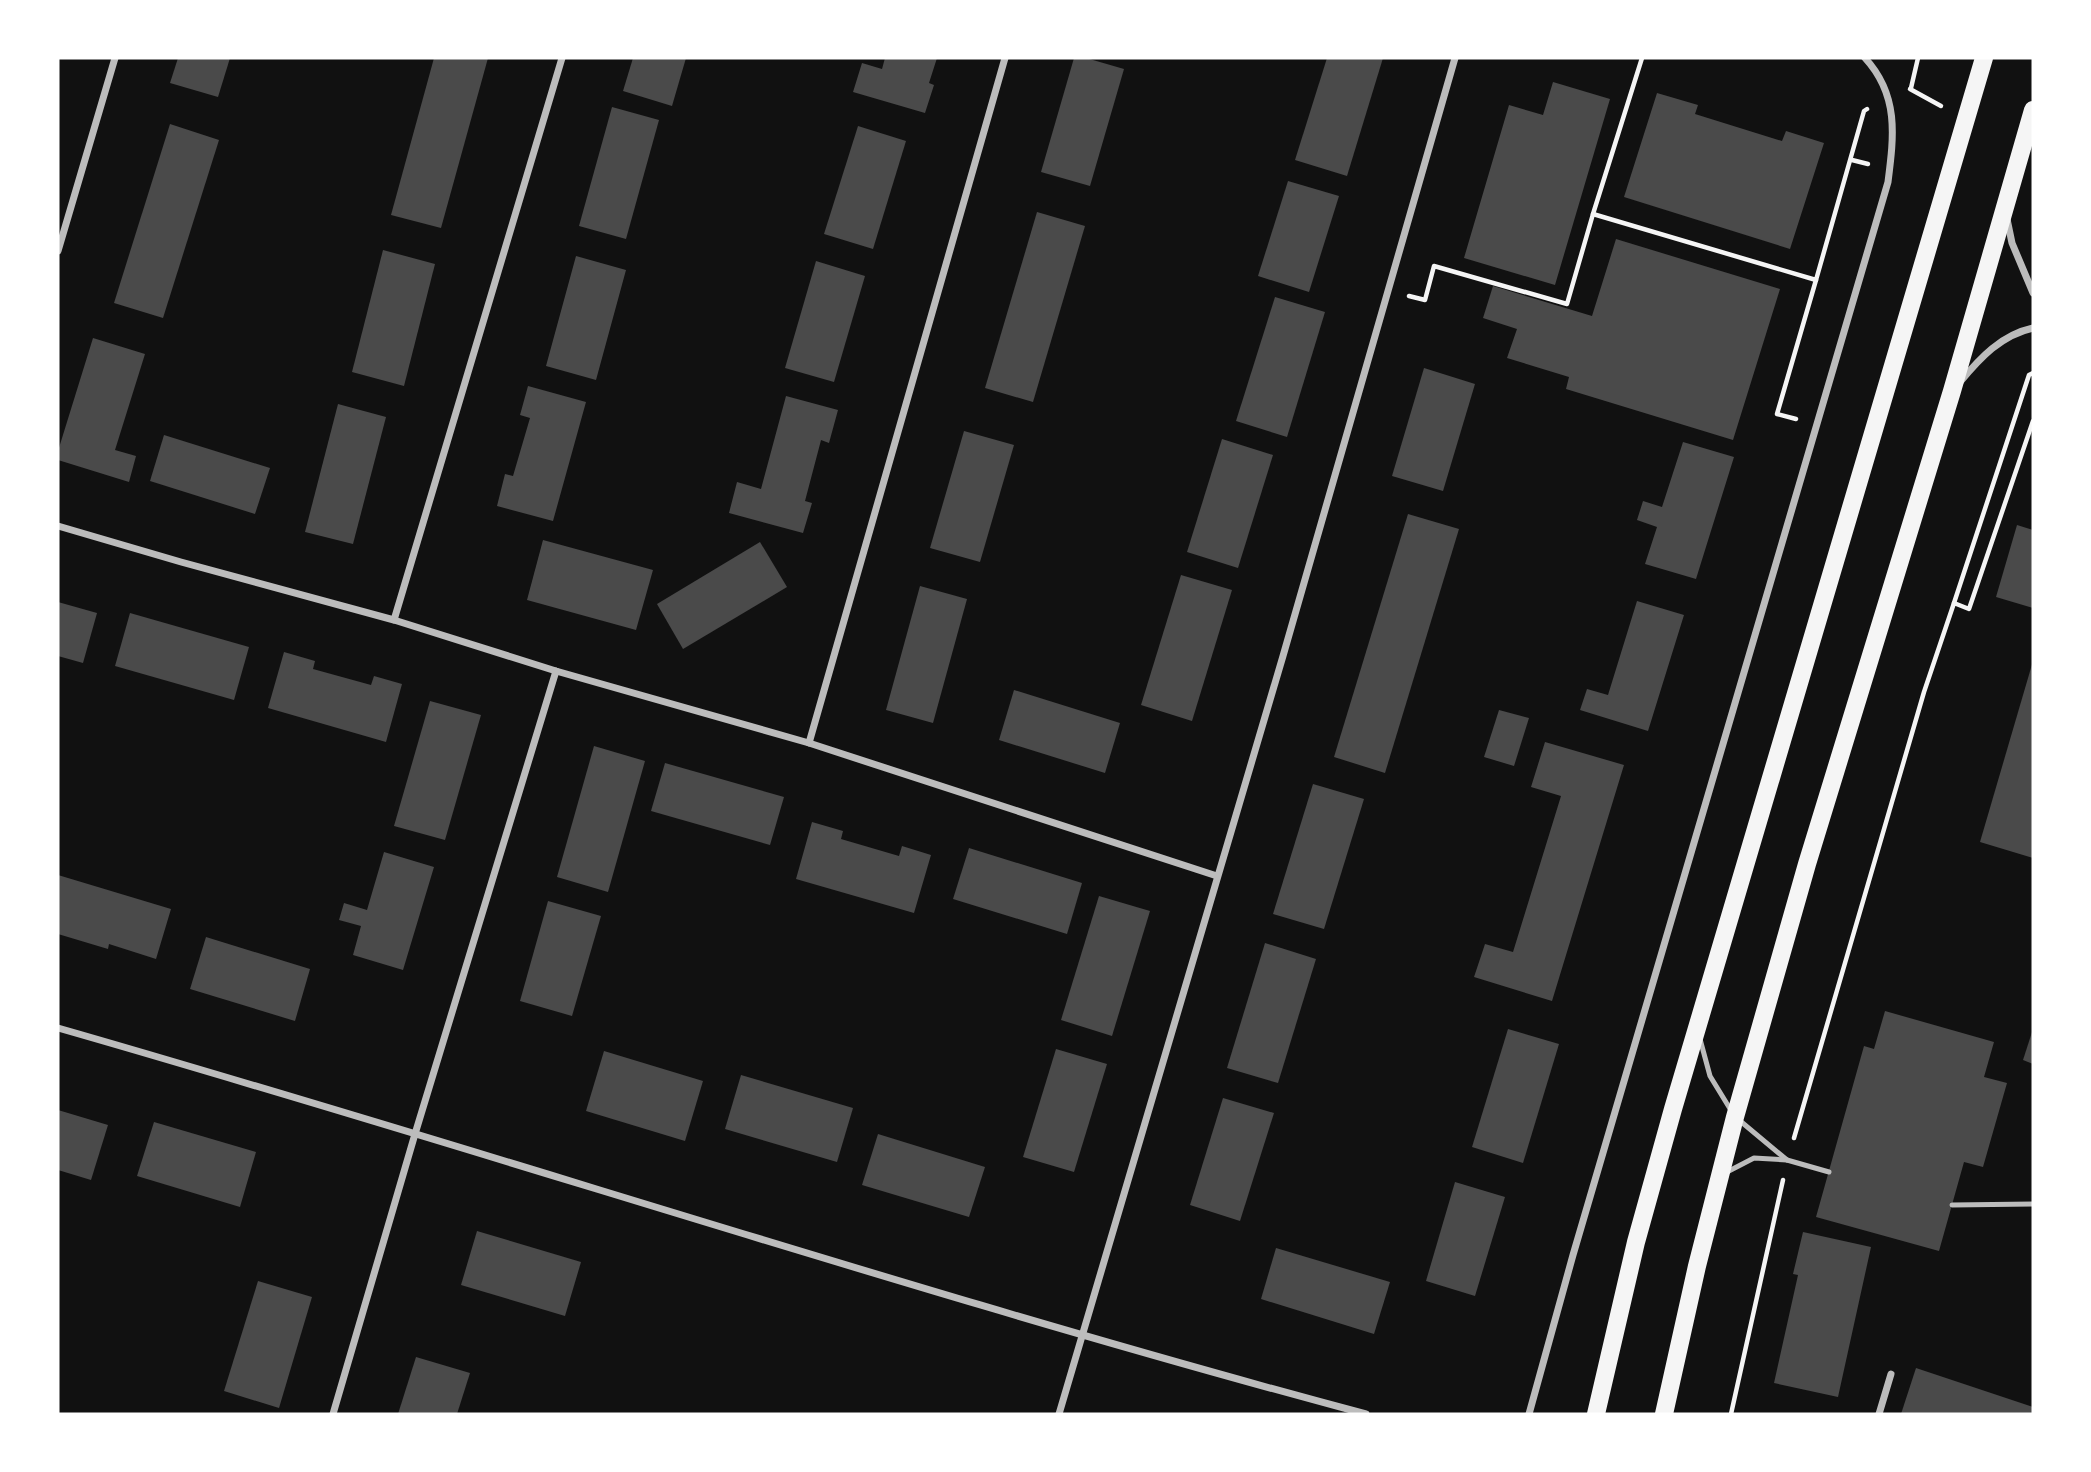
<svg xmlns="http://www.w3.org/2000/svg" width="2091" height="1472" viewBox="0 0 2091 1472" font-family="Manrope,sans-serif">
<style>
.building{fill:#4a4a4a}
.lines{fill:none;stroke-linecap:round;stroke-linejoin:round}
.path{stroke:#f5f5f5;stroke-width:4.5}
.service{stroke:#bcbcbc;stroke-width:5}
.minor{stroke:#bcbcbc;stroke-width:7}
.primary{stroke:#f5f5f5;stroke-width:18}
</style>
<rect width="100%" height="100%" fill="#111"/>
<g class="building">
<path d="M178 58H230L218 97 170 83Z"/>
<path d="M434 58H488L441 228 391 215Z"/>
<path d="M633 58H686L672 106 623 91Z"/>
<path d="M885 58H937L929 83 934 85 925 113 853 92 862 63 882 69Z"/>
<path d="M1074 58H1086L1124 69 1090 186 1041 172Z"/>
<path d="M1327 58H1383L1347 176 1295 160Z"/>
<path d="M1553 82 1610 99 1555 285 1464 258 1509 105 1543 115Z"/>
<path d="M1657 93 1698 105 1695 114 1782 141 1786 131 1824 143 1790 249 1624 197Z"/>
<path d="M612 107 659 120 626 239 579 226Z"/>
<path d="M170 124 219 140 163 318 114 303Z"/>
<path d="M858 126 906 141 873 249 824 234Z"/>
<path d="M1288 181 1339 196 1309 292 1258 276Z"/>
<path d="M1037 212 1085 226 1033 402 985 388Z"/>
<path d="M1616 239 1780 289 1733 440 1566 389 1569 377 1507 358 1517 329 1483 318 1493 286 1592 316Z"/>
<path d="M383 250 435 264 404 386 352 372Z"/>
<path d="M576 256 626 270 596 380 546 366Z"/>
<path d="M816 261 865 276 834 382 785 368Z"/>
<path d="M1275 297 1325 312 1287 437 1236 421Z"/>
<path d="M93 338 145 354 115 450 136 456 129 482 58 460V451Z"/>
<path d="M1424 368 1475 384 1443 491 1392 476Z"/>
<path d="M528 386 586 402 553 521 497 506 505 474 513 476 530 418 520 415Z"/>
<path d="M786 396 838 410 829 443 821 440 820 444 805 501 812 503 803 533 729 513 737 482 761 489Z"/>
<path d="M338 404 386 417 353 544 305 532Z"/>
<path d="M964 431 1014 445 980 562 930 548Z"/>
<path d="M164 435 270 468 255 514 150 481Z"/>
<path d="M1222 439 1273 455 1238 568 1187 552Z"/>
<path d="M1683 442 1734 457 1696 579 1645 564 1657 527 1637 520 1643 501 1662 507Z"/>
<path d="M1408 514 1459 529 1385 773 1334 757Z"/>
<path d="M2017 525 2033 530V608L1996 597Z"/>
<path d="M543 540 653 570 636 630 527 600Z"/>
<path d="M760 542 787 587 683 649 657 604Z"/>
<path d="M1181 575 1232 590 1192 721 1141 705Z"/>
<path d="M920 586 967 599 933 723 886 710Z"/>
<path d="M1637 601 1684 615 1648 731 1580 710 1587 689 1608 695Z"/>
<path d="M58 602 97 613 83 663 58 656Z"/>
<path d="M130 613 249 647 234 700 115 666Z"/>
<path d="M284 652 315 661 313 669 371 685 374 676 402 684 386 742 268 708Z"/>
<path d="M2033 661V858L1980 842Z"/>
<path d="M1014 690 1120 723 1105 773 999 740Z"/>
<path d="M430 701 481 715 445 840 394 826Z"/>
<path d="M1499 710 1529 718 1514 766 1484 757Z"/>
<path d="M1545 742 1624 765 1552 1001 1474 977 1485 944 1513 952 1561 796 1531 787Z"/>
<path d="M594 746 645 761 608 892 557 877Z"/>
<path d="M665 763 784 797 770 845 651 811Z"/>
<path d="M1313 784 1364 799 1324 929 1273 914Z"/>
<path d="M812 822 843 831 841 839 899 856 902 846 931 855 914 913 796 879Z"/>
<path d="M969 848 1082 883 1067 934 953 899Z"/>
<path d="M384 852 434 867 403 970 353 955 361 926 339 920 344 903 367 910Z"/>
<path d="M58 875 171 909 156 959 109 944 108 949 58 934Z"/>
<path d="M1099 896 1150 911 1112 1036 1061 1020Z"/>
<path d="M548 901 601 916 572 1016 520 1001Z"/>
<path d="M206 937 310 969 295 1021 190 989Z"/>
<path d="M1265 943 1316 959 1278 1083 1227 1068Z"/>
<path d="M1885 1011 1994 1042 1984 1077 2007 1083 1983 1167 1964 1162 1939 1251 1816 1217 1864 1046 1874 1049Z"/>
<path d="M1508 1029 1559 1044 1523 1163 1472 1147Z"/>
<path d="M2033 1029V1064L2023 1060Z"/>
<path d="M1056 1049 1107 1064 1074 1172 1023 1157Z"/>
<path d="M604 1051 703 1081 685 1141 586 1111Z"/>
<path d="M741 1075 853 1108 837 1162 725 1129Z"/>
<path d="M1223 1098 1274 1113 1240 1221 1190 1205Z"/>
<path d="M58 1110 108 1125 91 1180 58 1170Z"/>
<path d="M154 1122 256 1152 240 1207 137 1176Z"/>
<path d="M878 1134 985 1167 969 1217 862 1185Z"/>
<path d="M1455 1182 1505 1197 1475 1296 1426 1281Z"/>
<path d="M477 1231 581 1262 565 1316 461 1285Z"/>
<path d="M1803 1232 1871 1247 1838 1397 1774 1383 1798 1275 1793 1274Z"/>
<path d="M1276 1248 1390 1282 1374 1334 1261 1299Z"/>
<path d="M258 1281 312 1297 279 1408 224 1391Z"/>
<path d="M416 1357 470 1373 457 1414H398Z"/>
<path d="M1916 1368 2033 1407V1414H1901Z"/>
</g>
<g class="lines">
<g class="path">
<path d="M1642 58 1593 214 1816 280 1864 111 1867 109"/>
<path d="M1911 88 1918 58"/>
<path d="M1910 89 1941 106"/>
<path d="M1852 160 1868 164"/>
<path d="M1409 296 1425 300 1434 266 1567 304 1593 214"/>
<path d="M1796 419 1777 414 1816 280"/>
<path d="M1954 603 2029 375 2033 373"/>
<path d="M1794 1138 1924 692 1954 603 1969 609 2033 421"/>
<path d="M1731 1414 1783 1180"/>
</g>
<g class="service">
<path d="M1700 1039 1710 1076 1732 1112"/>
<path d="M1739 1120 1787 1160"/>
<path d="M1725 1173 1754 1158 1787 1160 1829 1172"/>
<path d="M1952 1205 2033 1204"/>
</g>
<g class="minor">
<path d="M2007 219 2012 243 2033 293"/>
<path d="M58 251 115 58"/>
<path d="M1960 382C1980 358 2001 335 2033 328"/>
<path d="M58 526 181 562 394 620 556 671 809 743 1217 876"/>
<path d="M394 620 562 58"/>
<path d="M809 743 1005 58"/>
<path d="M58 1028C495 1153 927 1297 1366 1414"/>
<path d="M333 1414 415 1134 556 671"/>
<path d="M1059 1414 1283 656 1455 58"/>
<path d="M1529 1414 1573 1255 1888 182C1894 135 1899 95 1865 58"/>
<path d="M1879 1414 1891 1374"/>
</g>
<g class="primary">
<path d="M1596 1414 1636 1242 1673 1109 1984 58"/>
<path d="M1664 1414 1697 1266 1735 1117 1807 864 1952 391 2033 110"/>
</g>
</g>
<rect width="2091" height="1472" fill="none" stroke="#ffffff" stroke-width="119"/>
</svg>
